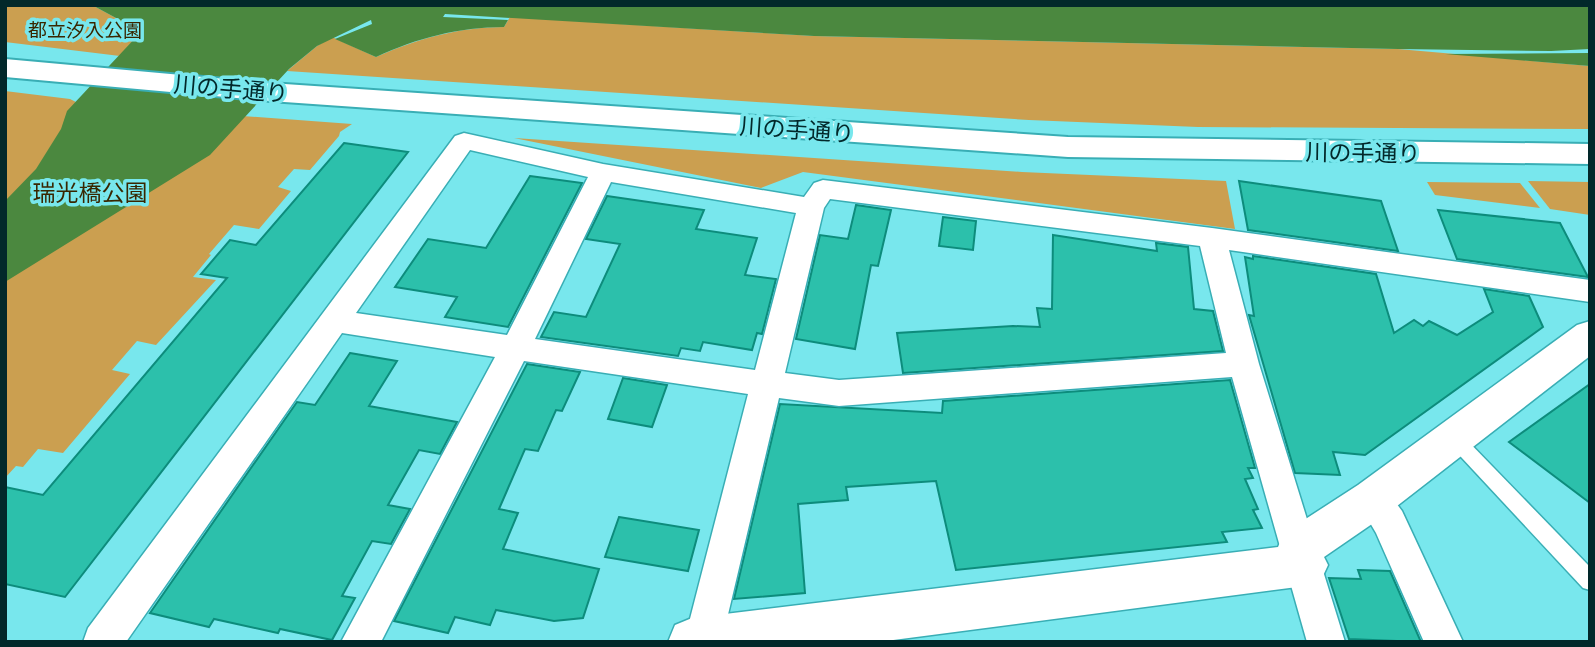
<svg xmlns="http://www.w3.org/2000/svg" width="1595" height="647" viewBox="0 0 1595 647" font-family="'Exo 2','Noto Sans JP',sans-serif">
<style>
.green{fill:#cb9f50}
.water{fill:#4b883f}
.building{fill:#2cc0ab;stroke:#0d8c7c;stroke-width:2}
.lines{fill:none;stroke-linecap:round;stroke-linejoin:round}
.service-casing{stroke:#39aeb5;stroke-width:3}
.minor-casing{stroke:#39aeb5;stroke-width:3}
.tertiary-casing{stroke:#39aeb5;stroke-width:3}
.primary-casing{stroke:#39aeb5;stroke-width:4}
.service{fill:#fff;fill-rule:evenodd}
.minor{fill:#fff;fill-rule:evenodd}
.tertiary{fill:#fff;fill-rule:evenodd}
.primary{fill:#fff;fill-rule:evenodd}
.labels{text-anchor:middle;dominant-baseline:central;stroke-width:7;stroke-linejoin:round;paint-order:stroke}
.far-park-label{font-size:19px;fill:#392600;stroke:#78e7ed}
.street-label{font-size:23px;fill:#02282a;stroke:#78e7ed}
.park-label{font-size:23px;fill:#392600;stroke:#78e7ed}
</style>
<rect width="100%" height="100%" fill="#78e7ed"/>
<g class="green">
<path d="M5 5H92L129 25 143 18 138 35 120 56 5 42Z"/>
<path d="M510 17 814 36 1398 49 1590 66V129L1198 127 1029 120 287 71 317 46 332 37 376 57C417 39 459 27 504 27Z"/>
<path d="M5 91 70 99 80 104 352 124 340 132 339 136 310 170 294 169 278 187 291 191 259 229 234 225 209 254 211 255 193 277 216 280 156 345 137 341 112 370 130 374 63 453 38 449 23 467 16 466 5 478Z"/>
<path d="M514 138 1022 172 1226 181 1235 229 803 172 761 188Z"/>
<path d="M1528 181 1590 182V215L1550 209Z"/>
<path d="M1427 182 1520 183 1540 208 1435 195Z"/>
</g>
<g class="water">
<path d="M92 5H1590V49L1551 51 1398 49 814 36 445 14 443 17 508 20 504 27C459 27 417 38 376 57L335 39 372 24 371 20 317 46 289 69 210 155 5 282V201L36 169 61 129 67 111 138 35 143 20 129 25Z"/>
<path d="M1590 53V66L1445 54Z"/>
</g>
<g class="building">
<path d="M344 143 408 152 65 597 5 584V487L43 495 227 278 201 274 230 240 256 245Z"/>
<path d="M530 176 582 183 508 327 445 317 457 297 395 287 428 239 486 248Z"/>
<path d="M1239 181 1381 201 1398 251 1248 230Z"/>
<path d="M607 196 704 210 696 229 757 238 745 275 776 279 762 334 757 333 752 350 703 342 700 351 681 348 678 356 541 337 554 312 586 317 620 244 586 239Z"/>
<path d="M856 205 891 210 878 266 871 265 855 349 796 339 820 235 848 239Z"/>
<path d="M1438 210 1560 223 1588 277 1457 259Z"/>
<path d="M943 217 976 221 973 250 939 246Z"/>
<path d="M1053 235 1157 251 1156 243 1188 247 1194 309 1213 311 1223 351 903 373 897 333 1013 326 1040 327 1037 308 1052 309Z"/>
<path d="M1253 256 1376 274 1394 333 1414 320 1423 326 1429 321 1457 335 1493 312 1484 289 1529 296 1543 327 1365 455 1333 452 1340 475 1295 473 1249 315 1254 316 1245 257 1253 259Z"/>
<path d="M350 353 397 361 369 406 457 422 440 454 419 450 388 505 410 509 391 544 372 541 342 596 355 598 332 640 280 629 278 633 214 619 209 627 150 613 297 402 315 405Z"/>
<path d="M527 364 580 372 562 411 556 410 538 451 525 449 499 509 518 513 503 549 599 569 583 618 554 621 496 610 490 625 455 617 448 633 394 621Z"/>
<path d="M623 378 667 385 652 427 608 419Z"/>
<path d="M1230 380 1255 468H1248L1253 478 1245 479 1258 509 1253 510 1262 528 1222 532 1227 542 956 570 936 481 846 487 848 500 798 504 805 593 734 599 780 404 942 413 943 401Z"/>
<path d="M1590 384V503L1509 442Z"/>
<path d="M619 517 699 530 688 571 605 557Z"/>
<path d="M1358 570 1390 571 1421 642 1349 639 1329 578 1361 579Z"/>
</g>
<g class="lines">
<defs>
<path id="service" d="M1454 431 1460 433 1590 567V590L1583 588 1448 443 1445 438 1448 433Z"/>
<g id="minor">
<path d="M464 133 603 164 804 197 814 183 823 180 1212 228 1590 280V302L1229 250 1259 364 1345 642H1307L1232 377 839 406 779 398 722 640 684 642 748 394 524 361 381 642H341L495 357 342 333 126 642H83L88 628 455 136ZM470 150 588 177 507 335 356 313ZM611 182 796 213 755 370 535 339ZM830 199 1200 246 1226 353 839 380 785 373 824 208Z"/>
<path d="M1373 483 1385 488 1402 511 1463 642H1424L1376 533 1356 499 1361 488Z"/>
</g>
<path id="tertiary" d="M1590 321V356L1388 513 1324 557 1328 565 1321 580 1305 586 878 642H668L675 625 692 618 1278 547 1284 533 1358 485 1577 325Z"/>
<path id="primary" d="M5 59 270 83 1068 137 1590 144V164L1068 157 270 101 5 77Z"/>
</defs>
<use href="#service" class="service-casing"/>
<use href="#minor" class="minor-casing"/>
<use href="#tertiary" class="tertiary-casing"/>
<use href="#primary" class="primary-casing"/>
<use href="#service" class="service"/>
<use href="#minor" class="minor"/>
<use href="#tertiary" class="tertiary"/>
<use href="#primary" class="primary"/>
</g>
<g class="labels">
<g class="far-park-label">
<text x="85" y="29">都立汐入公園</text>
</g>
<g class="street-label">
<text transform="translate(231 88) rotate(5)">川の手通り</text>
<text transform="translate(797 129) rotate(4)">川の手通り</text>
<text transform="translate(1363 152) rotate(1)">川の手通り</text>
</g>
<g class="park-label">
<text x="90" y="192">瑞光橋公園</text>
</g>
</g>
<rect width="1595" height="647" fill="none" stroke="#02282a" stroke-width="14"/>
</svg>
